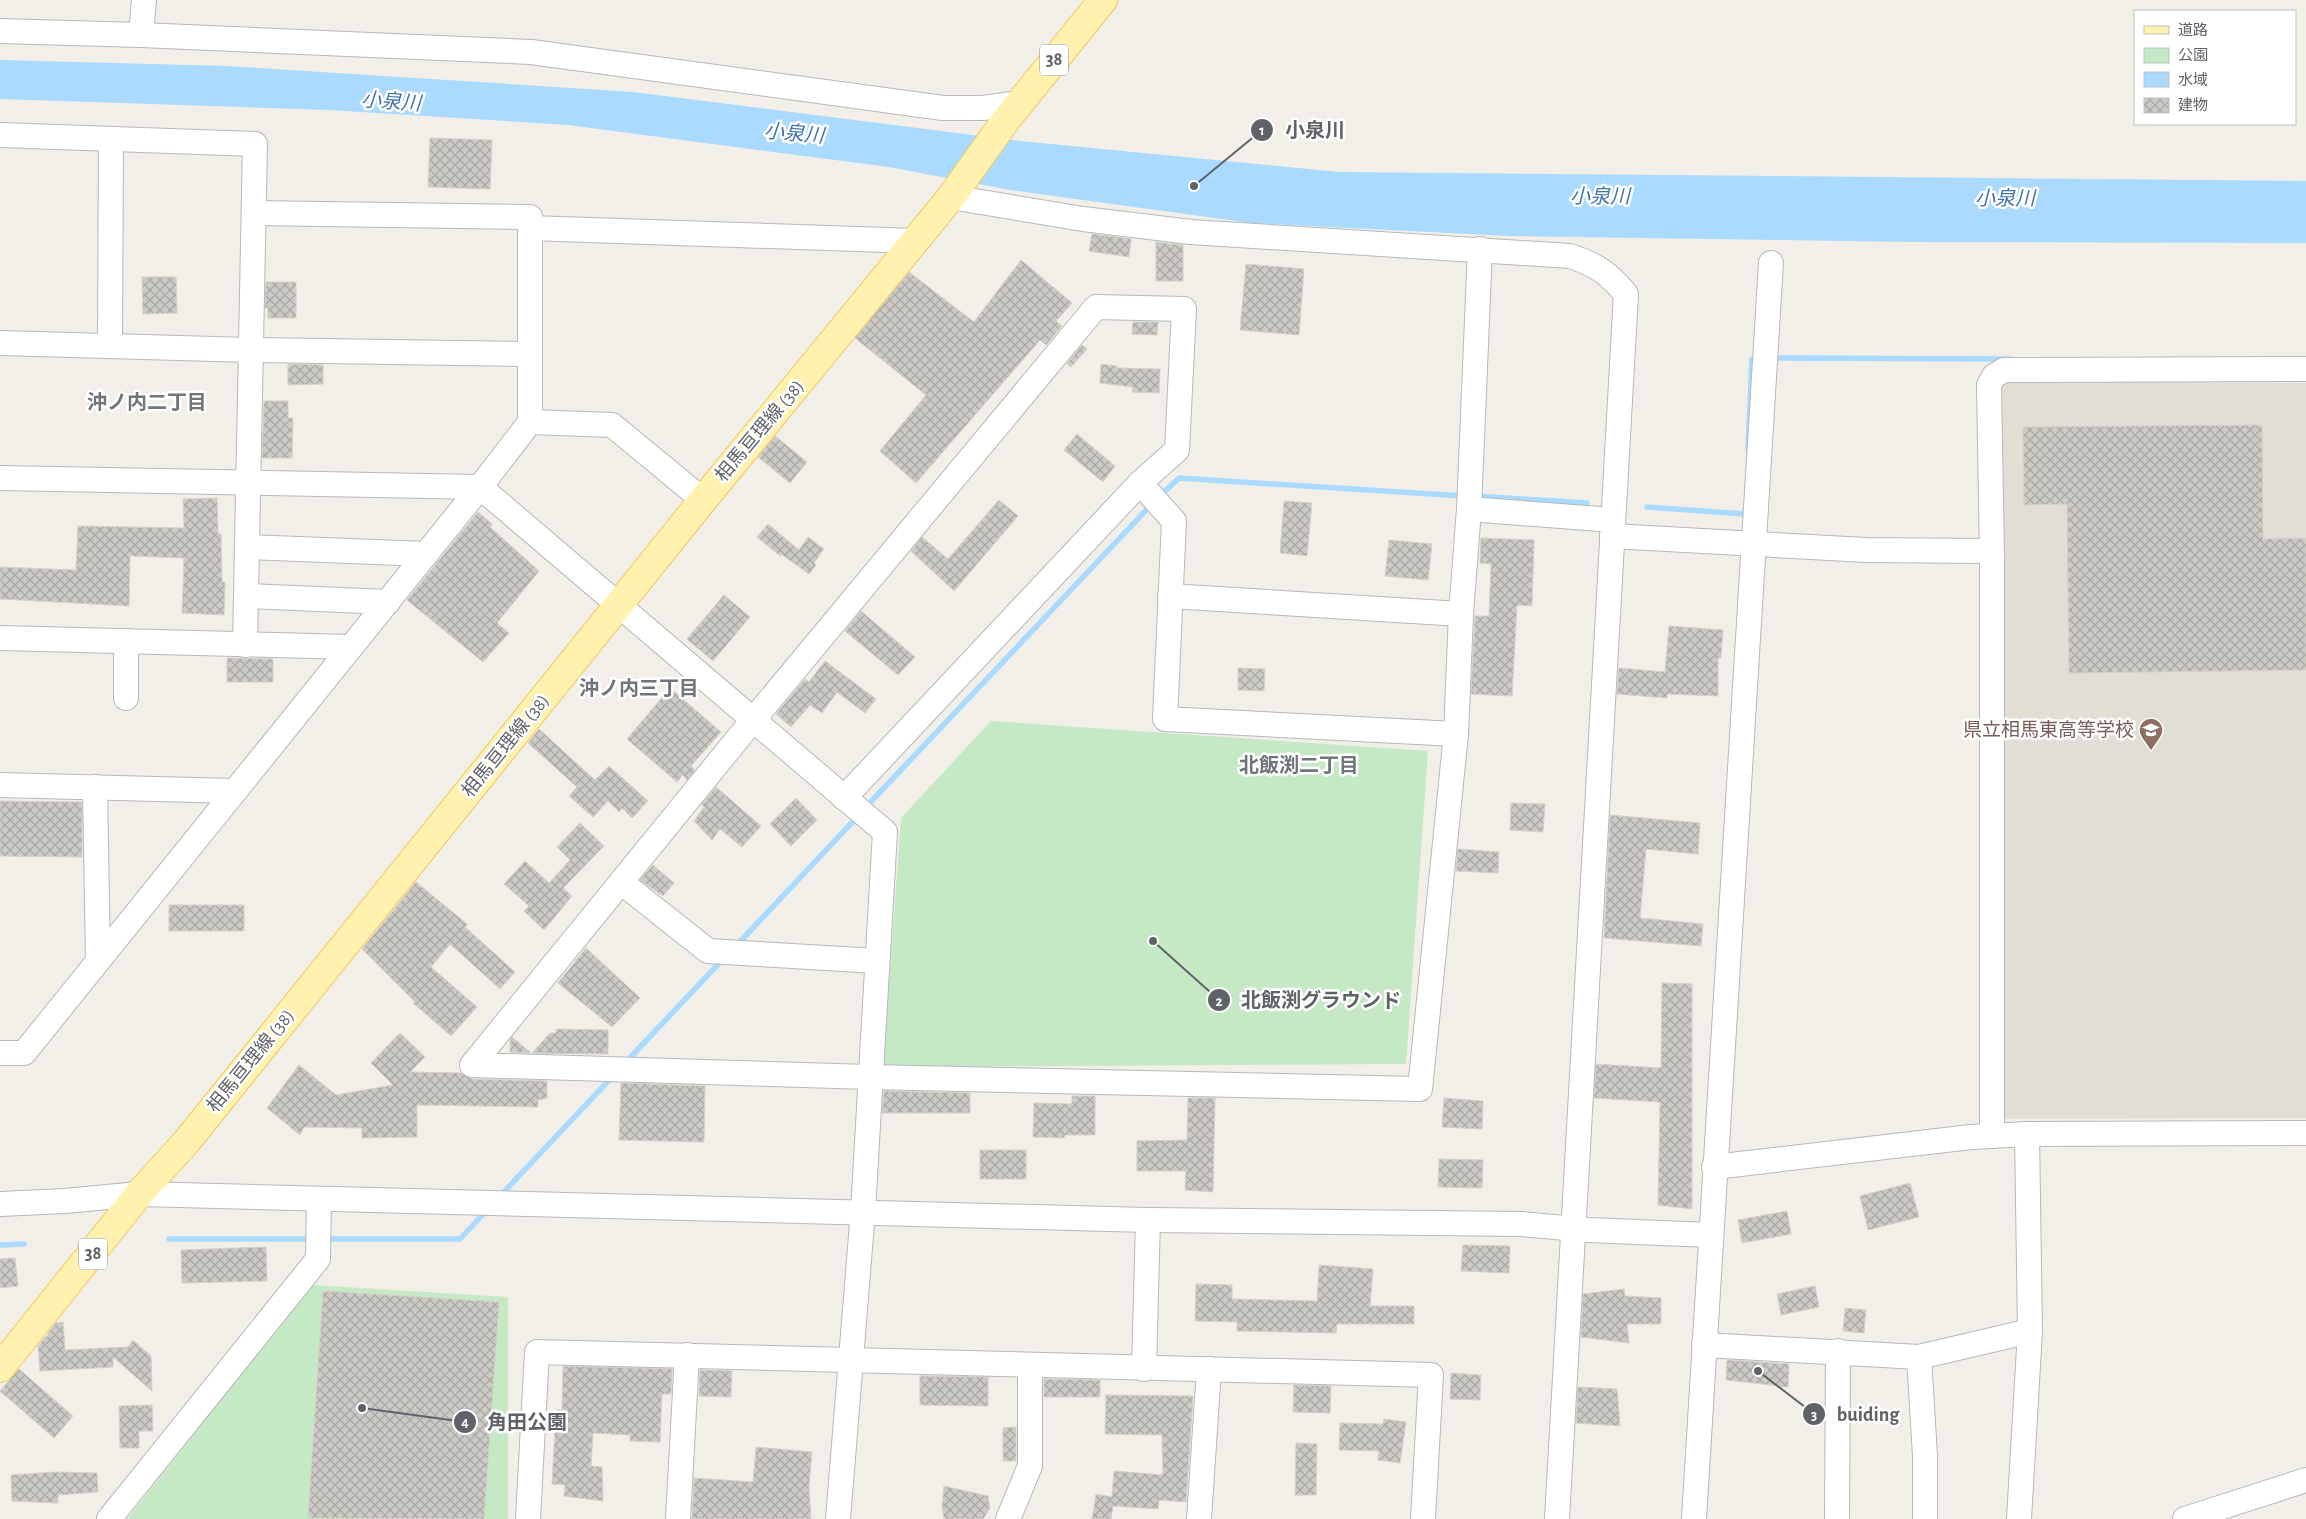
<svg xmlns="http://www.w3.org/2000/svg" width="2306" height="1519" viewBox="0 0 2306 1519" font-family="'Alegreya Sans','Noto Sans JP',sans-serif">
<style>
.education{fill:#e1ded6}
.green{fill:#c5e8c5}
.water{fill:#aadaff}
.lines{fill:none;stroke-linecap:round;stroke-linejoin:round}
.stream{stroke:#aadaff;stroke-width:5.5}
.building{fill:url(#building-cross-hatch);stroke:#d6d1c6}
.minor-casing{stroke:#b5b8bc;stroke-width:26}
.major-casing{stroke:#f2c960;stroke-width:30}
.minor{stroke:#fff;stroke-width:24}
.major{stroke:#fff2af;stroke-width:28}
.labels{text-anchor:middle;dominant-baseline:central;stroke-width:5;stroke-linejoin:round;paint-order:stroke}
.shield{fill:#fff;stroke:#8f9295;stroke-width:1}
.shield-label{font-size:18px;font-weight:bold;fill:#5f6368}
.street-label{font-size:19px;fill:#5f6368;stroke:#fff}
.education-label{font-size:19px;fill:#785e54;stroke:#fff;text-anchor:end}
.water-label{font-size:20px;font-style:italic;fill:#4174aa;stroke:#fff}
.neighbourhood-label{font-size:20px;font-weight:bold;fill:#70757a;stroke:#fff}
.leader{fill:none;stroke:#5f6368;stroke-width:2}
.callout-dot{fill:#5f6368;stroke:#fff;stroke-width:2}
.mark-label{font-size:15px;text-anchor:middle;font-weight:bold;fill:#fff}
.callout-label{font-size:20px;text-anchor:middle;font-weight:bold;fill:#5f6368;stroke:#fff;stroke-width:5;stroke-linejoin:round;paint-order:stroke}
</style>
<defs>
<pattern id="building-cross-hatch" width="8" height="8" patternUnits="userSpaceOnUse" patternTransform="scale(1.25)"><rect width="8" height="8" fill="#cccac5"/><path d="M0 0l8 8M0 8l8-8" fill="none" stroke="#a9a8a4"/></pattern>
</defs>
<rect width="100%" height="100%" fill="#f1efe8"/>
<path class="education" d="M1996 381 2306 383V1118L1998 1119Z"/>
<g class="green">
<path d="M991 721 1428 751 1406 1064 883 1067 901 818Z"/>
<path d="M312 1285 508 1297V1519H127Z"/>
</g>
<path class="water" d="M0 60 228 66 633 92 1020 141 1339 172 2306 181V243L1912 242 1508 236 1251 223 1010 190 889 167 568 125 329 110 0 99Z"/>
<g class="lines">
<g class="stream">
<path d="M1771 358 2009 359"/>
<path d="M1748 450 1752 359H1761"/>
<path d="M1475 496 1587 503"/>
<path d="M1159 497 1179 478 1463 496"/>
<path d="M1647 507 1745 514V510"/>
<path d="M865 808 1152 504"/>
<path d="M735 947 859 815"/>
<path d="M625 1063 723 959"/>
<path d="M500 1196 614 1075"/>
<path d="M169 1239H312"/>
<path d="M324 1239H460L487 1210"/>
<path d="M0 1245 24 1244"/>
</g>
</g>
<g class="building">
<path d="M430 138 492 140 490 189 428 187Z"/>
<path d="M1092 234 1131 239 1129 257 1089 251Z"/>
<path d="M1156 242 1183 245V281H1156Z"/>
<path d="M1021 260 1072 303 1056 321 1062 326 1046 345 1040 340 916 483 880 451 926 395 855 338 909 272 974 322Z"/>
<path d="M1246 264 1304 269 1299 335 1240 330Z"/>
<path d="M142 277H176L177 313 143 314Z"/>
<path d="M266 282H296V318H268V308H265Z"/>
<path d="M1133 322H1158L1157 335 1132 334Z"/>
<path d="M1082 345 1087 349 1071 367 1067 364Z"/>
<path d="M288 364 323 365V384L288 385Z"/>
<path d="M1101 364 1117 366V368L1160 369 1159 393 1132 392 1133 387 1100 383Z"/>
<path d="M264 401H288V418H293L292 458H262Z"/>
<path d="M2262 425 2263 539 2306 538V670L2069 673 2067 504 2024 505 2023 427Z"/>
<path d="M1077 434 1115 466 1103 482 1064 450Z"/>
<path d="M775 436 807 462 790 483 758 457Z"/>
<path d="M217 498 218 534H221L222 582H225L224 615 182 613 184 558 130 556 129 606 0 599V567L76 570 78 526 184 528 183 499Z"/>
<path d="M999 500 1018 516 954 591 911 551 922 537 948 559Z"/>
<path d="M1284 501 1312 503 1307 556 1280 553Z"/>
<path d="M478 512 492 524 490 527 539 571 497 623 509 633 483 662 407 600Z"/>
<path d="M768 524 799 550 808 537 824 549 814 563 816 565 809 574 781 554 780 556 757 537Z"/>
<path d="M1481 538 1534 540 1532 606 1517 605 1512 696 1471 694 1475 616H1489L1491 564 1480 563Z"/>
<path d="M1389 540 1432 544 1428 580 1385 576Z"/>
<path d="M724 595 750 617 713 661 687 639Z"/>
<path d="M861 611 915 657 898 675 845 631Z"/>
<path d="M1669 626 1723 630 1721 658H1718V696L1667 694V698L1617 694 1619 668 1665 672Z"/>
<path d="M227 658 273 659V682H227Z"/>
<path d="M825 661 876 699 865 713 837 692 822 713 810 705 791 727 776 714 805 679 809 682Z"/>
<path d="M1238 668 1265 669 1264 691 1238 690Z"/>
<path d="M670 688 721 732 691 766 695 770 687 780 683 775 677 782 627 739Z"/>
<path d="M539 729 595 780 609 766 648 801 632 818 622 808 619 812 608 801 593 817 569 796 577 787 528 743Z"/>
<path d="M716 787 761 826 742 847 720 829 712 840 694 821 704 807 702 804Z"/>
<path d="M796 798 817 820 791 846 770 824Z"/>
<path d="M0 801 82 802V857L0 856Z"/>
<path d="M1511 803 1545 804 1543 832 1510 830Z"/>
<path d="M1610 815 1700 823 1698 854 1646 849 1640 918 1703 924 1701 946 1604 938Z"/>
<path d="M580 823 604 846 563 888 572 896 544 930 524 911 529 906 504 884 525 861 549 883 570 860 557 847Z"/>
<path d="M1458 849 1499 852 1498 873 1456 871Z"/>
<path d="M653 865 674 883 663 896 640 880Z"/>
<path d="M416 882 467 924 465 927 515 972 500 989 450 944 431 967 477 1007 451 1036 413 1003 415 1002 362 949Z"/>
<rect x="169" y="905" width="75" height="26"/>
<path d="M586 948 640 998 612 1027 558 983Z"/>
<path d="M1662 983 1692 984V1209L1658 1205 1660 1102 1594 1098 1596 1064 1661 1068Z"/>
<path d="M556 1029 608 1030V1054L532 1053 550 1033H556Z"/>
<path d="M400 1033 425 1057 410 1072 462 1073 472 1079 547 1081V1098L538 1100V1107L417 1105V1137L362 1138V1128L304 1127 300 1135 267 1108 299 1065 336 1095 393 1085 371 1063Z"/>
<path d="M512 1037 531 1053 510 1052V1041Z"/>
<path d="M621 1083 705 1086 704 1142 619 1140Z"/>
<path d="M884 1091 970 1093V1113H882Z"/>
<path d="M1072 1096H1095V1135H1065L1064 1138 1033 1137 1034 1103 1072 1104Z"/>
<path d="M1188 1098H1215L1213 1192 1185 1190 1186 1171H1137V1141L1187 1140Z"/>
<path d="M1444 1098 1483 1101 1482 1129 1442 1127Z"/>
<rect x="980" y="1150" width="46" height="29"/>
<path d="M1439 1159 1483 1160 1482 1188 1438 1187Z"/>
<path d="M1910 1183 1919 1217 1868 1230 1860 1196Z"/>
<path d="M1787 1211 1791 1234 1742 1243 1738 1220Z"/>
<path d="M1463 1245 1510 1246 1509 1273 1461 1271Z"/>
<path d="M266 1247 267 1281 182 1283 181 1250Z"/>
<path d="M15 1258 18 1286 0 1288V1259Z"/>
<path d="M1319 1265 1373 1269 1370 1306H1414V1324H1337L1336 1333 1237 1331V1322L1195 1321 1196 1284 1232 1285V1299L1317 1301Z"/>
<path d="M1815 1286 1819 1307 1781 1315 1777 1294Z"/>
<path d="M1624 1289 1625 1296 1661 1298V1324H1627L1629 1343 1581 1337 1583 1294Z"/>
<path d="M323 1291 499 1302 484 1519 308 1518Z"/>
<path d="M1845 1308 1866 1310 1864 1333 1843 1331Z"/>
<path d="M63 1322 65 1350 128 1347 133 1340 151 1356 152 1391 113 1357V1367L40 1371 38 1346 45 1337 48 1336V1333L56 1323Z"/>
<path d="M1727 1360 1789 1364 1788 1387 1726 1380Z"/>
<path d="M563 1366 672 1369 671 1394H662L660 1442 630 1441V1435L593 1433 591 1466 602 1467 603 1501 564 1496 565 1485 552 1484 556 1410H562Z"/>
<path d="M19 1369 73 1416 54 1438 0 1391Z"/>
<path d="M700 1370 732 1371 731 1397 699 1396Z"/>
<path d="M1451 1373 1481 1375 1480 1400 1450 1399Z"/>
<path d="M920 1376 988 1377V1406L920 1405Z"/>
<path d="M1044 1379 1100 1380V1397H1044Z"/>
<path d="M1294 1385 1331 1386 1330 1413 1293 1412Z"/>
<path d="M1578 1387 1617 1389 1620 1426 1576 1423Z"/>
<path d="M1106 1395 1193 1396 1186 1502 1159 1500 1158 1509 1113 1506 1111 1519H1092L1096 1494 1112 1497 1114 1471 1163 1475 1162 1435 1105 1434Z"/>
<path d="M152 1405 153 1431H139V1448H120L119 1406Z"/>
<path d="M1384 1419 1406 1422 1400 1463 1378 1460 1379 1451 1339 1450 1340 1423 1383 1424Z"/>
<path d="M1016 1427V1461H1003V1428Z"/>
<path d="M1296 1443 1317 1444 1316 1495H1295Z"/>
<path d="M756 1447 812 1452 809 1486 811 1519H692L694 1478 753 1482Z"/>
<path d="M56 1472 97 1473 98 1492 58 1495V1503L12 1501 11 1475Z"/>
<path d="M944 1486 988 1496 990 1508 983 1519H944L942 1506Z"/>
</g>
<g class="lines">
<defs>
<g id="minor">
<path d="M0 31 141 35 531 52 943 108H983L1019 103"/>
<path d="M141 35 144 0"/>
<path d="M0 135 255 144 245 645"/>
<path d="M951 197 1083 219 1191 232 1570 256C1597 265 1608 273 1626 294L1557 1519"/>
<path d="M530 228 916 241"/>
<path d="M0 343 251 350 530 354"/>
<path d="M110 346 111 139"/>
<path d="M530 422 612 425 703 500"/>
<path d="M0 478 480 487 885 832 863 1211 838 1519"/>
<path d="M1140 483 1174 521 1165 719 1456 734"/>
<path d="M1469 509 1613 520"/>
<path d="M1612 536 1866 550 1986 551 1992 558V1136"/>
<path d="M247 547 426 554"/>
<path d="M1992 558 1989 385 1994 376 2004 370 2306 369"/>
<path d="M246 596 388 602"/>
<path d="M1170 596 1461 614"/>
<path d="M0 638 351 647"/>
<path d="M126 698V641"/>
<path d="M0 785 235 791"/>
<path d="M95 787 98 961"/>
<path d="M844 798 1140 483 1177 450 1184 309 1096 307 753 720 472 1065 869 1077 1420 1089 1456 734 1461 614 1469 509 1480 249"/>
<path d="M621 882 708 951 877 961"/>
<path d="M0 1053H24L480 487 530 422V217L254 213"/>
<path d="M1714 1167 1971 1137 2027 1134 2306 1133"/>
<path d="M0 1204 65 1201 139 1194 1148 1220 1522 1224 1588 1230 1710 1235"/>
<path d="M1704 1345 1919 1357 2030 1331"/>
<path d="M1919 1357 1925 1456V1519"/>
<path d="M1144 1369 1148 1220"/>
<path d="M109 1519 318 1259 319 1200"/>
<path d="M528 1519 537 1352 1431 1375 1423 1519"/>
<path d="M678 1519 687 1355"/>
<path d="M1008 1519 1030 1466V1365"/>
<path d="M1199 1519 1209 1369"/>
<path d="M1694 1519C1718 1100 1747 682 1771 263"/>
<path d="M1837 1519 1838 1351"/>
<path d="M2019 1519 2030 1331 2027 1134"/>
<path d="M2185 1519 2306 1480"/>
</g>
<path id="major" d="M0 1368 139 1194 187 1141 703 500 951 197 1006 120 1103 0"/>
</defs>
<use href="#minor" class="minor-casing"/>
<use href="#major" class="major-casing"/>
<use href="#minor" class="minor"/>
<use href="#major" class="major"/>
</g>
<defs>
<symbol id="school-pin" viewBox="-11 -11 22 30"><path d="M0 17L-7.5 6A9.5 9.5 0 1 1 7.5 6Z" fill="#8d6e63" stroke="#fff"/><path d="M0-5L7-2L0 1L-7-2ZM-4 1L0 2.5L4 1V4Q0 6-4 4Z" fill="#fff"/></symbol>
</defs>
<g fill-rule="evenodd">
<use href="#school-pin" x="2137" y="716" width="28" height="38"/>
</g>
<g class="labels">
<g class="shield">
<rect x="1040" y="44.5" width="28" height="31" rx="4"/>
<rect x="79" y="1238.5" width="28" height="31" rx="4"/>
</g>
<g class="shield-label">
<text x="1054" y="60">38</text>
<text x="93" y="1254">38</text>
</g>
<g class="street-label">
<text transform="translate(760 431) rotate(-50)">相馬亘理線 (38)</text>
<text transform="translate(506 746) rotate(-51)">相馬亘理線 (38)</text>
<text transform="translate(251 1061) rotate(-51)">相馬亘理線 (38)</text>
</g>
<g class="education-label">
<text x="2134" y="730">県立相馬東高等学校</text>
</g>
<g class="water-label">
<text transform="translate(391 102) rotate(4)">小泉川</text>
<text transform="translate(794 134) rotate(5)">小泉川</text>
<text x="1600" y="197">小泉川</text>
<text x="2005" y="199">小泉川</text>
</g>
<g class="neighbourhood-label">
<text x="147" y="403">沖ノ内二丁目</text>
<text x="639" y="689">沖ノ内三丁目</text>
<text x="1299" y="766">北飯渕二丁目</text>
</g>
</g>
<path class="leader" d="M1194 186L1262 130M1153 941L1219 1000M1758 1371L1814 1414M362 1408L465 1422"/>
<g class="callout-dot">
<circle cx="1194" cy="186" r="5"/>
<circle cx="1153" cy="941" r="5"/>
<circle cx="1758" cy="1371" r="5"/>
<circle cx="362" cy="1408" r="5"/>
<circle cx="1262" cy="130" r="12"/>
<circle cx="1219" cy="1000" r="12"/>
<circle cx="1814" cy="1414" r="12"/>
<circle cx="465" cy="1422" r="12"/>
</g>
<g class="mark-label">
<text x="1262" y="135">1</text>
<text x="1219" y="1006">2</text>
<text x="1814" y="1420">3</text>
<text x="465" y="1427">4</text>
</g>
<g class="callout-label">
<text x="1315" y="137">小泉川</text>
<text x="1321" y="1007">北飯渕グラウンド</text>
<text x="1868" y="1421">buiding</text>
<text x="527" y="1429">角田公園</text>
</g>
<rect x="2134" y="10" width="162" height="115" fill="#ffffff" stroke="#bfc1c3"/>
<rect x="2144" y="26" width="25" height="8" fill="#fff2af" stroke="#bfc1c3"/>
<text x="2178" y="35" font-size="15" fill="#5f6368">道路</text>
<rect x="2144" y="48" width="25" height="15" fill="#c5e8c5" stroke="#bfc1c3"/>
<text x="2178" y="60" font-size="15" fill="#5f6368">公園</text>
<rect x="2144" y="72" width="25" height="15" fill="#aadaff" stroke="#bfc1c3"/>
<text x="2178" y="85" font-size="15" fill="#5f6368">水域</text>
<rect x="2144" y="98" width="25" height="15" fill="url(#building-cross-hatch)" stroke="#bfc1c3"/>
<text x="2178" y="110" font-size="15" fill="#5f6368">建物</text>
</svg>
